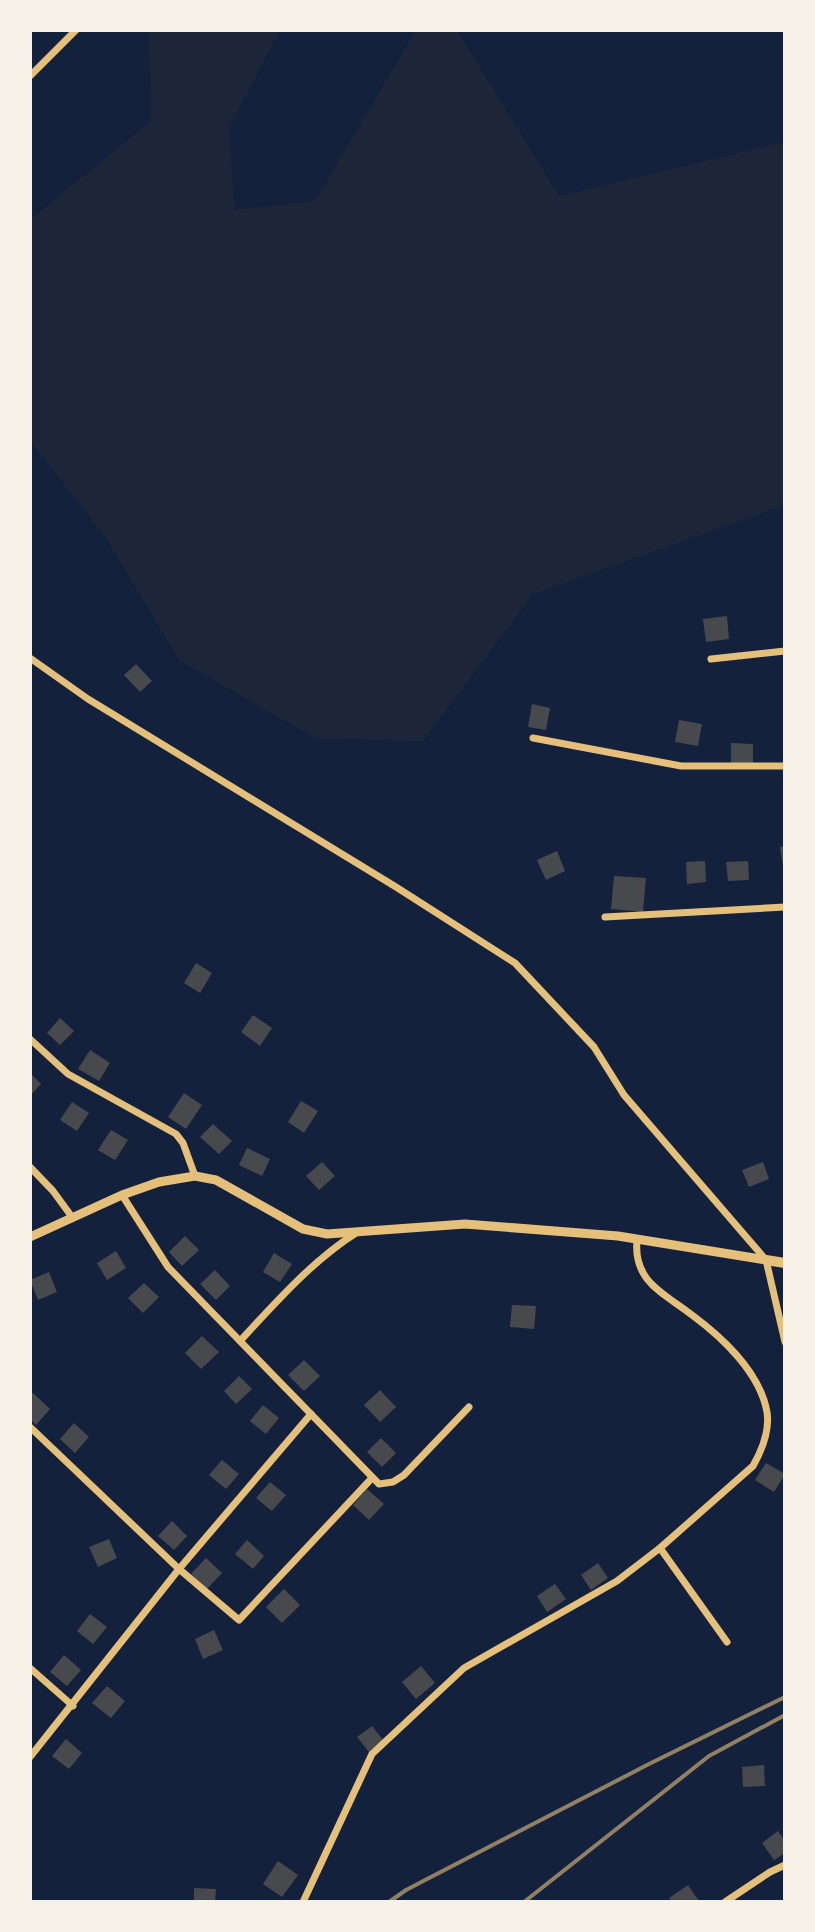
<svg xmlns="http://www.w3.org/2000/svg" width="815" height="1932" viewBox="0 0 815 1932" font-family="'Golos Text',sans-serif">
<style>
.green{fill:#1d2539}
.building{fill:#48494c}
.lines{fill:none;stroke-linecap:round;stroke-linejoin:round}
.minor{stroke:#e5c07b;stroke-width:7}
.tertiary{stroke:#e5c07b;stroke-width:9}
.secondary{stroke:#e5c07b;stroke-width:10}
.rail{stroke:#918062;stroke-width:4}
</style>
<rect width="100%" height="100%" fill="#14213d"/>
<path class="green" d="M149 30H280L229 127 235 210 315 201 416 30H457L559 196 785 142V505L533 594 423 741 317 739 179 660 106 538 30 441V220L151 121Z"/>
<g class="building">
<path d="M727 616 729 639 706 642 703 619Z"/>
<path d="M136 664 152 681 140 692 124 675Z"/>
<path d="M532 704 550 708 546 730 528 727Z"/>
<path d="M679 720 702 724 698 746 675 742Z"/>
<path d="M731 743 753 744V763H731Z"/>
<path d="M785 846V867H783L780 847Z"/>
<path d="M557 851 565 871 546 880 537 860Z"/>
<path d="M705 861 706 882 687 884 686 862Z"/>
<path d="M748 861 749 880 728 881 726 862Z"/>
<path d="M614 876 646 878 643 912 611 909Z"/>
<path d="M196 963 212 973 200 993 184 983Z"/>
<path d="M253 1015 272 1028 260 1046 241 1032Z"/>
<path d="M60 1018 74 1031 60 1045 47 1033Z"/>
<path d="M90 1050 110 1063 99 1081 78 1069Z"/>
<path d="M30 1073 41 1084 30 1096Z"/>
<path d="M184 1093 202 1105 186 1129 168 1117Z"/>
<path d="M301 1101 318 1111 304 1133 288 1122Z"/>
<path d="M72 1102 89 1113 77 1131 60 1120Z"/>
<path d="M213 1124 232 1141 219 1154 200 1137Z"/>
<path d="M111 1130 128 1140 115 1160 98 1150Z"/>
<path d="M247 1148 270 1159 262 1176 239 1165Z"/>
<path d="M322 1162 335 1176 319 1190 306 1176Z"/>
<path d="M763 1162 769 1179 749 1187 742 1170Z"/>
<path d="M185 1236 199 1250 182 1266 169 1252Z"/>
<path d="M116 1251 126 1268 107 1280 97 1263Z"/>
<path d="M274 1253 292 1264 280 1282 263 1272Z"/>
<path d="M215 1270 230 1286 216 1300 200 1284Z"/>
<path d="M49 1272 57 1292 38 1300 30 1280Z"/>
<path d="M144 1283 159 1297 143 1313 128 1298Z"/>
<path d="M512 1305 536 1306 534 1329 510 1327Z"/>
<path d="M202 1336 219 1352 201 1369 185 1353Z"/>
<path d="M304 1360 320 1376 304 1391 288 1375Z"/>
<path d="M239 1376 252 1389 236 1404 224 1391Z"/>
<path d="M380 1390 396 1407 380 1422 364 1405Z"/>
<path d="M33 1393 50 1409 36 1425 30 1419V1396Z"/>
<path d="M263 1405 279 1418 266 1434 250 1421Z"/>
<path d="M74 1423 89 1437 75 1453 60 1439Z"/>
<path d="M381 1438 396 1453 382 1467 367 1452Z"/>
<path d="M222 1460 239 1474 226 1489 209 1475Z"/>
<path d="M766 1463 785 1474 774 1492 755 1480Z"/>
<path d="M270 1482 286 1495 272 1511 256 1498Z"/>
<path d="M367 1489 384 1504 369 1520 353 1505Z"/>
<path d="M172 1521 187 1536 174 1550 158 1536Z"/>
<path d="M109 1539 117 1558 98 1567 89 1547Z"/>
<path d="M247 1540 264 1556 253 1569 235 1554Z"/>
<path d="M206 1558 222 1573 207 1589 191 1574Z"/>
<path d="M598 1563 608 1578 591 1590 581 1575Z"/>
<path d="M555 1584 566 1599 547 1612 537 1596Z"/>
<path d="M284 1589 300 1605 282 1623 266 1607Z"/>
<path d="M90 1614 107 1627 93 1644 77 1631Z"/>
<path d="M214 1630 223 1650 203 1659 195 1639Z"/>
<path d="M64 1655 81 1670 67 1686 50 1672Z"/>
<path d="M421 1666 435 1683 416 1699 402 1682Z"/>
<path d="M107 1686 125 1701 111 1718 92 1703Z"/>
<path d="M372 1726 383 1740 369 1752 357 1737Z"/>
<path d="M66 1739 82 1753 69 1769 52 1756Z"/>
<path d="M764 1765 765 1786 743 1787 742 1767Z"/>
<path d="M778 1831 785 1841V1853L774 1860 762 1843Z"/>
<path d="M278 1861 298 1875 282 1897 263 1884Z"/>
<path d="M688 1885 699 1901 672 1902 669 1898Z"/>
<path d="M194 1888 216 1889 215 1902H194Z"/>
</g>
<g class="lines">
<g class="minor">
<path d="M30 76 76 30"/>
<path d="M30 658 88 699 396 887 515 963 594 1047 624 1095 766 1260 785 1342"/>
<path d="M711 659 785 651"/>
<path d="M533 738 681 766H785"/>
<path d="M605 917 785 907"/>
<path d="M30 1039 68 1074 176 1134 183 1143 195 1176"/>
<path d="M30 1167 53 1191 72 1217"/>
<path d="M122 1195 168 1267 379 1484 393 1482 404 1475 469 1407"/>
<path d="M240 1341C275 1303 312 1261 356 1233"/>
<path d="M30 1427 179 1569 239 1620 372 1478"/>
<path d="M660 1548 727 1642"/>
<path d="M30 1668 73 1706"/>
<path d="M30 1757 179 1569 311 1414"/>
<path d="M303 1902 372 1754 464 1668 617 1581 660 1548 753 1466C762 1450 770 1431 767 1412 760 1373 723 1338 692 1315 664 1293 633 1282 637 1240"/>
<path d="M725 1902 770 1872 785 1865"/>
</g>
<path class="tertiary" d="M30 1237 122 1195 159 1182 195 1176 216 1180 303 1229 327 1234 465 1224 618 1236 766 1260"/>
<path class="secondary" d="M766 1260 785 1263"/>
<g class="rail">
<path d="M389 1902 406 1890 649 1764 785 1697"/>
<path d="M524 1902 709 1756 785 1715"/>
</g>
</g>
<rect width="815" height="1932" fill="none" stroke="#f6f1e7" stroke-width="64"/>
</svg>
